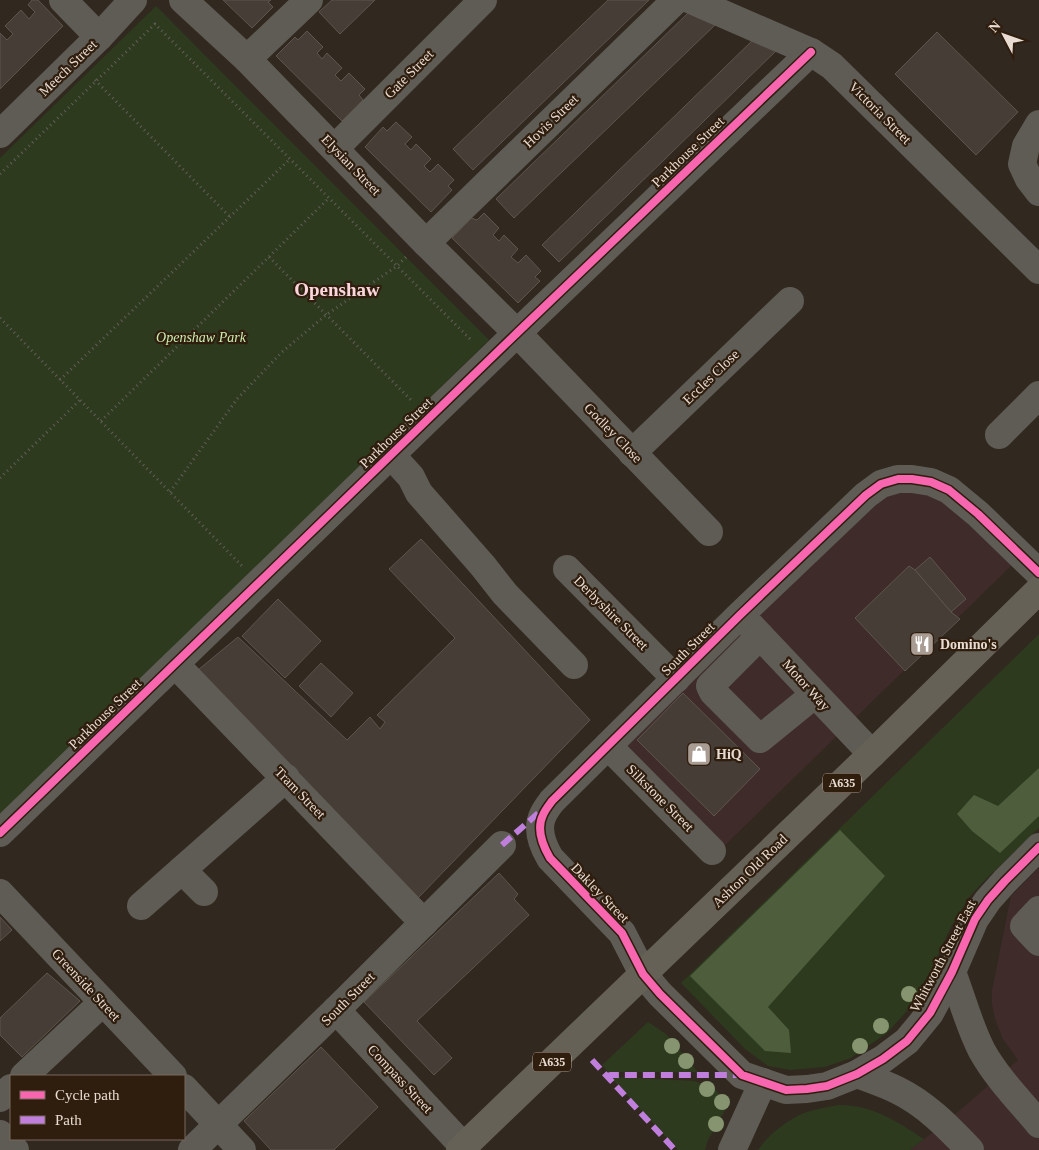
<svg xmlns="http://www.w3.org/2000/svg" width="1039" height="1150" viewBox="0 0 1039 1150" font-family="Georgia,serif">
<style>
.commercial{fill:#3f2c2a}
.green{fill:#2d3a1e}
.forest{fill:#4e5e3d}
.building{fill:#463d36;stroke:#5e554e}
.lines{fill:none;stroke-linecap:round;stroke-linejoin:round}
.path{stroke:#635f5a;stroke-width:3;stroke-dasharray:1 4;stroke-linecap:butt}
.minor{stroke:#5e5c55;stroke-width:28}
.highway{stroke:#656156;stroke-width:28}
.quiet{stroke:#c07fdc;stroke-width:6;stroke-dasharray:12 6;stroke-linecap:butt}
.cycleway-casing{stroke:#2f1d0e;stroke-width:11}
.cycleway{stroke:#f766af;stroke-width:8}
.tree{fill:#86956f}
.labels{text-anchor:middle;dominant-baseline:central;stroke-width:4.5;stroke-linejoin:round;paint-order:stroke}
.shield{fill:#2f1d0e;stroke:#b1a397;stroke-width:1}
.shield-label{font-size:12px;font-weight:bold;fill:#e9dcd2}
.street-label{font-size:14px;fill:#e9dcd2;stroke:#2f1d0e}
.park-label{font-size:14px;font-style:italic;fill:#cbefb0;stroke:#2f1d0e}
.poi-label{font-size:14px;font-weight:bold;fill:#e9dcd2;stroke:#2f1d0e;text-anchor:start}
.district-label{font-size:19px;font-weight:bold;fill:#fbd7dd;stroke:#2f1d0e}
</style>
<rect width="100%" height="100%" fill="#31281f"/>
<g class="commercial">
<path d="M924 483 1018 559 718 852 617 744 883 490Z"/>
<path d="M1039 868V1150H910L945 1123 1018 1060 1003 1039 995 1019 992 1004V991L1011 896Z"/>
</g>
<g class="green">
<path d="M156 6 489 340 0 816V158Z"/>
<path d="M1039 634V828L986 879 969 897 951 927 931 970 908 1010 887 1033 851 1058 825 1067 790 1070 768 1066 745 1049 681 983Z"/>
<path d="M648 1022 666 1034 698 1072H608L602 1065Z"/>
<path d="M615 1077 695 1081 716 1090 727 1107 708 1140 705 1150H678L612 1079Z"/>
<path d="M839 1105C873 1105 896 1121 924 1139L910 1150H758C768 1135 787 1120 804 1113 815 1109 828 1107 839 1105Z"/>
</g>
<g class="forest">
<path d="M1039 768V816L1000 853 972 831 957 814 974 795 998 806Z"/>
<path d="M840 830 885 876 768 1007 789 1030 791 1053 765 1051 690 976Z"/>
</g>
<g class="building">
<path d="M32 0H38L63 26 0 89V33L7 40 13 34 5 26 21 10 29 19 35 12 28 5Z"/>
<path d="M223 0H271L268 2 273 7 252 28Z"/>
<path d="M332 0H375L340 34 319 12Z"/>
<path d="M608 0H649L473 170 453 149Z"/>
<path d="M688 13 715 25 514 218 496 199Z"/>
<path d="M307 31 323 47 317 53 322 59 327 53 342 68 335 75 341 81 349 73 365 89 359 95 363 100 342 121 276 56 295 37 298 40Z"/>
<path d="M937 32 1018 112 976 155 895 74Z"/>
<path d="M756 37 778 49 559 262 542 245Z"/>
<path d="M396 122 412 137 405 144 411 150 416 144 431 159 424 166 430 172 438 164 454 180 448 186 452 190 431 212 365 147 383 127 387 131Z"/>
<path d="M484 213 499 228 493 235 499 241 504 235 518 249 511 257 518 263 526 255 541 271 535 277 540 281 518 303 452 238 471 218 477 220Z"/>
<path d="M421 539 590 720 418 898 198 670 238 637 347 740 370 717 380 729 385 722 377 715 455 638 389 569Z"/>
<path d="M930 557 966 599 951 612 915 570Z"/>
<path d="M909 566 915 570 951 612 960 619 905 671 855 618Z"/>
<path d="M278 599 321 641 285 678 242 636Z"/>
<path d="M321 663 353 693 331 717 299 686Z"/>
<path d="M683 693 760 769 714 816 637 740Z"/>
<path d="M499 873 518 894 514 899 529 915 417 1021 452 1058 434 1075 364 1002Z"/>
<path d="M0 917 12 930 0 941Z"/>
<path d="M47 973 80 1001 22 1057 0 1035V1018Z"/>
<path d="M321 1047 378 1107 334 1150H271L244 1121Z"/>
</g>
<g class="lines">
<g class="path">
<path d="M95 80 230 217"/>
<path d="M0 174 155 24 472 341"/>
<path d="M269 257 411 400"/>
<path d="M0 318 242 566"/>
<path d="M60 380 290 159"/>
<path d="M101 421 329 198"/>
<path d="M0 478 80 400"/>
<path d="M170 492 237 399 282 352 326 315 397 266 406 257"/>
</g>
<g class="minor">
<path d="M63 0 99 37"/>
<path d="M183 0 247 59 423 240 517 333 709 532"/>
<path d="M691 0 811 52 832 66 1039 270"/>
<path d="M247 59 309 0"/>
<path d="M1039 124 1026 146 1022 164 1029 179 1039 192"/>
<path d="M0 134 99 37 133 0"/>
<path d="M335 148 483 0"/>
<path d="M426 243 676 0"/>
<path d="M999 435 1039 395"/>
<path d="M632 453 790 301"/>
<path d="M391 455 411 477 419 493 483 566 505 594 574 665"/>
<path d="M567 569 676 679"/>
<path d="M1039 573 978 514 949 490 931 482 912 479H898L881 484 866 495 740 615 552 801C549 805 545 810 543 815 536 829 543 846 550 858L622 933 643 974 660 994 742 1075 786 1090 807 1089 827 1086 857 1074 883 1059 907 1041 930 1013 952 972 975 919 988 900 1005 881 1039 847"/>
<path d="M748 623 872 754"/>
<path d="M760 636 710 686 713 692 760 739 814 695"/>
<path d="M175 664 424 923"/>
<path d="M608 746 712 851"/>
<path d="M0 833 517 333 811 52"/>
<path d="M182 870 204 892"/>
<path d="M0 893 173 1076"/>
<path d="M141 906 286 778"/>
<path d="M1039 910 1024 926 1039 942"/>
<path d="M952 972C962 998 969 1026 982 1051 997 1078 1020 1101 1039 1124"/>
<path d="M336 1010 464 1147"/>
<path d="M857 1074C870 1079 885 1084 897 1090 926 1104 948 1127 970 1150"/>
<path d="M24 1076 103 1002"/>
<path d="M184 1088 242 1150"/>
<path d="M0 1098 11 1088"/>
<path d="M0 1134 15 1150"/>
<path d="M192 1150 336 1010 502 845"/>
<path d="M732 1150 763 1082"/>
</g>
<path class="highway" d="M460 1150 872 754 1039 590"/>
<g class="quiet">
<path d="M502 845 543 809"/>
<path d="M592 1060 675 1150"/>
<path d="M607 1076 611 1075H742"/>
</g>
<defs>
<g id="cycleway">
<path d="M1039 573 978 514 949 490 931 482 912 479H898L881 484 866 495 740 615 552 801C549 805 545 810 543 815 536 829 543 846 550 858L622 933 643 974 660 994 742 1075 786 1090 807 1089 827 1086 857 1074 883 1059 907 1041 930 1013 952 972 975 919 988 900 1005 881 1039 847"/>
<path d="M0 833 517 333 811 52"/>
</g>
</defs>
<use href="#cycleway" class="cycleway-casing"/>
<use href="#cycleway" class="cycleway"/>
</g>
<g class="tree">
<circle cx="909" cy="994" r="8"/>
<circle cx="881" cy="1026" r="8"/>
<circle cx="672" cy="1046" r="8"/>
<circle cx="860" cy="1046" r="8"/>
<circle cx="686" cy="1061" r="8"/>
<circle cx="707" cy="1089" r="8"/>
<circle cx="722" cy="1102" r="8"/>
<circle cx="716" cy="1124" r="8"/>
</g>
<defs>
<symbol id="restaurant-square" viewBox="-11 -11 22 22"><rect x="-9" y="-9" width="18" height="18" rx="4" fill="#a99d93" stroke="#2f1d0e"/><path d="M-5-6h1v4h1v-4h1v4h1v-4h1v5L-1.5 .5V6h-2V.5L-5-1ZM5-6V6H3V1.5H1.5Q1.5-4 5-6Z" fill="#fff"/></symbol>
<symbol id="shop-square" viewBox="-11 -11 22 22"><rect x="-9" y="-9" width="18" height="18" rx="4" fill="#a99d93" stroke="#2f1d0e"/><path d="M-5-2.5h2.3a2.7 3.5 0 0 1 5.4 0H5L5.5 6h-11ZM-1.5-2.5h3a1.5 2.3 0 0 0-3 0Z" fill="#fff"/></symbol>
</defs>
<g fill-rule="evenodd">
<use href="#restaurant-square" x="908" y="630" width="28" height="28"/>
<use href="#shop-square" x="685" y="740" width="28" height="28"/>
</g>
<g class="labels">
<g class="shield">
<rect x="823" y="773.5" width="38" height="19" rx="4"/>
<rect x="533" y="1052.5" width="38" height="19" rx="4"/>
</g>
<g class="shield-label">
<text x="842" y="783">A635</text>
<text x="552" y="1062">A635</text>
</g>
<g class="street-label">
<text transform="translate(68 68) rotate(-44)">Meech Street</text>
<text transform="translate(409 74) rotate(-45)">Gate Street</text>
<text transform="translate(880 113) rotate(45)">Victoria Street</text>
<text transform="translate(551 121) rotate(-44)">Hovis Street</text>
<text transform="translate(688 152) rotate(-44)">Parkhouse Street</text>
<text transform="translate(351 165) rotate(46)">Elysian Street</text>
<text transform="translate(711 377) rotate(-44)">Eccles Close</text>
<text transform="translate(396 433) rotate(-44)">Parkhouse Street</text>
<text transform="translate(613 433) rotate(46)">Godley Close</text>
<text transform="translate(611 613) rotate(45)">Derbyshire Street</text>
<text transform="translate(688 649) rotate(-45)">South Street</text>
<text transform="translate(806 685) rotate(48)">Motor Way</text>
<text transform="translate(105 714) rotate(-44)">Parkhouse Street</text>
<text transform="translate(300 793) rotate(46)">Tram Street</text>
<text transform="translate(660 798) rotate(45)">Silkstone Street</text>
<text transform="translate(750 871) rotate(-44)">Ashton Old Road</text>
<text transform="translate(600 893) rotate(46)">Dakley Street</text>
<text transform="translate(943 956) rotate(-62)">Whitworth Street East</text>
<text transform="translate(86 985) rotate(47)">Greenside Street</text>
<text transform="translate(348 999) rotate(-45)">South Street</text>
<text transform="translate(400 1079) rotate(47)">Compass Street</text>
</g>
<g class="park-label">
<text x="201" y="337">Openshaw Park</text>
</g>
<g class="poi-label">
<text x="940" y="644">Domino's</text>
<text x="716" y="754">HiQ</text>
</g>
<g class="district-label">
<text x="337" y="289">Openshaw</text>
</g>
</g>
<rect x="10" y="1075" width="175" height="65" fill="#2f1d0e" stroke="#79695c"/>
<rect x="20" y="1091" width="25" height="8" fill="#f766af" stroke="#79695c"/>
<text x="55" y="1100" font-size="15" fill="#e9dcd2">Cycle path</text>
<rect x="20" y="1116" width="25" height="8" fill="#c07fdc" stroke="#79695c"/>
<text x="55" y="1125" font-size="15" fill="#e9dcd2">Path</text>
<g transform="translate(1004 35) rotate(311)" stroke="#2f1d0e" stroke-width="4" paint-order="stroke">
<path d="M0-4L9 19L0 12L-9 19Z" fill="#e9dcd2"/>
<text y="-8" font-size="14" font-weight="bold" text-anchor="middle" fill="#e9dcd2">N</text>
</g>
</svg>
